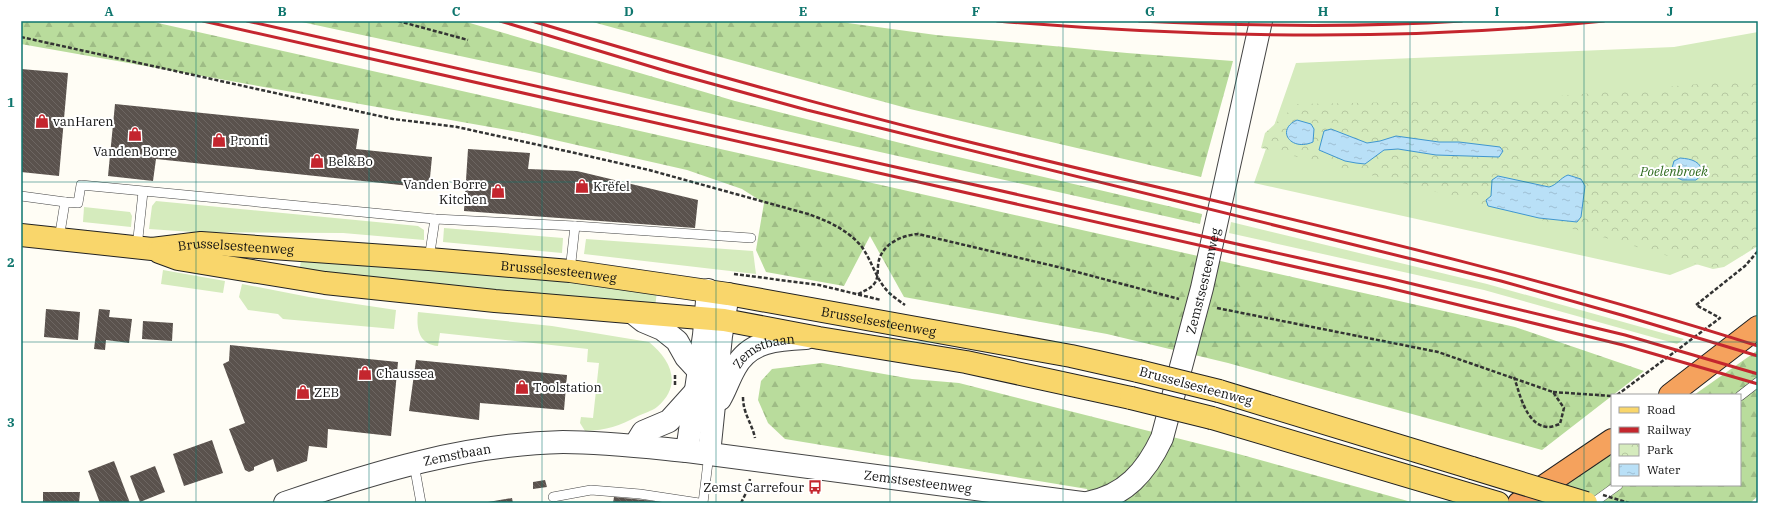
<svg xmlns="http://www.w3.org/2000/svg" width="1779" height="524" viewBox="0 0 1779 524" font-family="'IBM Plex Serif',serif">
<style>
.grass{fill:#d5ebbd}
.forest{fill:url(#forest-firs)}
.park{fill:url(#park-crowns)}
.water{fill:url(#water-ripples);stroke:#3f96cf}
.building{fill:url(#building-back-hatch)}
.lines{fill:none;stroke-linecap:round;stroke-linejoin:round}
.service-casing{stroke:#444;stroke-width:10}
.tertiary-casing{stroke:#444;stroke-width:24}
.primary-casing{stroke:#222;stroke-width:24}
.motorway-casing{stroke:#222;stroke-width:24}
.path{stroke:#333;stroke-width:2.5;stroke-dasharray:4 2;stroke-linecap:butt}
.service{stroke:#fff;stroke-width:9}
.tertiary{stroke:#fff;stroke-width:22}
.primary{stroke:#f9d66b;stroke-width:22}
.motorway{stroke:#f5a25d;stroke-width:22}
.rail{stroke:#c4262e;stroke-width:3}
.primary-bridge-casing{stroke:#222;stroke-width:24;stroke-linecap:butt}
.path-bridge{stroke:#333;stroke-width:2.5;stroke-dasharray:4 2;stroke-linecap:butt}
.primary-bridge{stroke:#f9d66b;stroke-width:22}
.grid{fill:none;stroke:#0f766e;stroke-width:1;stroke-opacity:0.55}
.labels{text-anchor:middle;dominant-baseline:central;stroke-width:4;stroke-linejoin:round;paint-order:stroke}
.poi-label{font-size:13px;fill:#111;stroke:#fff;text-anchor:start}
.park-label{font-size:13px;font-style:italic;fill:#2f6b1f;stroke:#fff}
.street-label{font-size:13px;fill:#111;stroke:#fff}
.neatline{fill:none;stroke:#0f766e;stroke-width:1.5}
.grid-label{font-size:13px;text-anchor:middle;font-weight:bold;fill:#0f766e}
</style>
<defs>
<pattern id="forest-firs" width="22" height="20" patternUnits="userSpaceOnUse"><rect width="22" height="20" fill="#b9dc9c"/><path d="M5 1l3.5 6h-7zM16 11l3.5 6h-7z" fill="#9ebc85"/></pattern>
<pattern id="park-crowns" width="20" height="18" patternUnits="userSpaceOnUse"><rect width="20" height="18" fill="#d5ebbd"/><path d="M2 6a3 3 0 1 1 6 0M12 15a3 3 0 1 1 6 0" fill="none" stroke="#b6c8a1"/></pattern>
<pattern id="water-ripples" width="26" height="14" patternUnits="userSpaceOnUse"><rect width="26" height="14" fill="#b9e0f7"/><path d="M2 4q2-2 4 0t4 0M15 11q2-2 4 0t4 0" fill="none" stroke="#9ebfd3"/></pattern>
<pattern id="building-back-hatch" width="6" height="6" patternUnits="userSpaceOnUse"><rect width="6" height="6" fill="#5a524d"/><path d="M-1 5l2 2M0 0l6 6M5-1l2 2" fill="none" stroke="#6d6662"/></pattern>
</defs>
<rect width="100%" height="100%" fill="#fffdf5"/>
<g class="grass">
<path d="M1758 32V240L1670 275 1254 183 1296 63 1674 47Z"/>
<path d="M156 201 418 226 424 230V240L343 233 193 232 149 229 152 206Z"/>
<path d="M84 207 130 212 132 216 131 227 83 222Z"/>
<path d="M1231 222 1487 284 1684 339 1677 344 1484 290 1229 233Z"/>
<path d="M444 228 563 238 562 253 443 242Z"/>
<path d="M586 239 753 251 756 274 584 254Z"/>
<path d="M301 260 412 267 657 291 655 308 359 278 303 269 300 267Z"/>
<path d="M163 270 225 281 223 293 161 284Z"/>
<path d="M242 284 309 297 396 310 394 329 283 319 278 314 248 310 239 297Z"/>
<path d="M418 312 552 326 649 342C671 360 683 385 657 407 652 411 644 413 638 416 619 426 607 430 585 431L580 423 581 417 593 418 599 363 587 362 588 349 440 333 438 346C419 344 416 329 418 312Z"/>
</g>
<g class="forest">
<path d="M21 21H149L1515 327 1644 371 1542 450 1228 363 1107 334 904 297 870 236 844 286 766 272 756 250 764 203 742 189 687 170 524 133 21 44Z"/>
<path d="M297 21H463L735 101 924 149 1202 214 1200 224 747 122 535 72Z"/>
<path d="M589 21H833L936 35 1127 53 1233 61 1201 177 910 109Z"/>
<path d="M1758 350V496L1750 503H1541L1612 453V485H1740V395H1694Z"/>
<path d="M822 363 912 379 959 383 1224 450 1415 503H1092L1087 489 785 439 768 423 758 400 761 381 772 369Z"/>
</g>
<path class="park" d="M1758 79V246L1724 267 1713 269C1563 225 1413 184 1261 148L1265 133 1297 104 1513 100Z"/>
<g class="water">
<path d="M1297 120 1311 124 1314 129 1313 142C1291 152 1275 130 1297 120Z"/>
<path d="M1331 129 1367 143 1380 141 1396 136 1439 142H1459L1500 147 1503 151 1499 157 1436 155 1398 149 1384 150 1365 164 1356 163 1345 161 1319 150 1324 131Z"/>
<path d="M1680 158C1692 159 1701 161 1703 174L1696 180H1682L1674 176 1672 168 1674 161Z"/>
<path d="M1568 175 1581 179 1585 186 1581 217 1577 222 1539 218 1488 206 1486 200 1491 196 1492 180 1498 176 1549 187C1557 185 1560 178 1568 175Z"/>
</g>
<g class="building">
<path d="M21 69 68 73 59 176 21 172Z"/>
<path d="M115 104 359 129 356 149 432 157 429 188 156 159 153 181 108 176Z"/>
<path d="M468 149 530 153 528 169 577 171 698 200 695 228 464 211Z"/>
<path d="M46 309 80 312 78 340 44 337Z"/>
<path d="M99 309 110 310 109 317 132 319 129 343 106 340 105 350 94 349Z"/>
<path d="M143 321 173 323 172 341 142 339Z"/>
<path d="M230 345 398 362 391 436 328 429 327 448 309 446 307 461 277 472 273 459 254 467V470L249 472 245 470 229 429 245 423 223 364 229 361Z"/>
<path d="M416 360 567 375 564 410 480 403 479 420 409 411Z"/>
<path d="M212 440 223 473 184 486 173 454Z"/>
<path d="M114 461 130 503H100L88 471Z"/>
<path d="M155 466 165 492 140 502 130 476Z"/>
<path d="M545 480 547 487 533 489V482Z"/>
<path d="M43 492H80L79 503H43Z"/>
<path d="M614 497 664 502V503H613Z"/>
<path d="M512 498 513 503H488V502Z"/>
</g>
<g class="lines">
<defs>
<g id="service">
<path d="M21 196 65 202"/>
<path d="M59 239 65 202 78 203 81 185 435 219 575 226 751 238"/>
<path d="M137 247 143 192"/>
<path d="M429 259 435 219"/>
<path d="M570 271 575 226"/>
<path d="M1740 396 1758 382"/>
<path d="M414 464 421 503"/>
<path d="M553 497 591 490 640 494 699 503"/>
<path d="M703 503 709 454"/>
<path d="M1593 503 1618 485"/>
</g>
<g id="tertiary">
<path d="M633 313 643 321 662 329 677 341 686 357 698 370"/>
<path id="s1" d="M720 399C726 389 729 378 735 368 749 341 778 339 806 338"/>
<path d="M635 445 643 432 669 421 696 391"/>
<path d="M687 451 704 335 708 290"/>
<path d="M709 454 721 336 728 294"/>
<path id="s2" d="M285 503C375 472 467 444 563 442 605 442 646 447 687 451L1082 503"/>
<path id="s3" d="M1087 503C1125 496 1146 472 1162 438L1202 288 1261 21"/>
</g>
<g id="primary">
<path id="s4" d="M21 235 152 249 201 243 429 259 570 271 728 294 1071 356 1138 371"/>
<path d="M159 252 178 259 325 283 495 301 724 320 819 338 966 362 1131 398"/>
<path d="M1219 391 1472 468"/>
<path d="M1212 418 1498 503"/>
</g>
<g id="motorway">
<path d="M1670 395 1758 327"/>
<path d="M1519 503 1612 440"/>
</g>
</defs>
<use href="#service" class="service-casing"/>
<use href="#tertiary" class="tertiary-casing"/>
<use href="#primary" class="primary-casing"/>
<use href="#motorway" class="motorway-casing"/>
<g class="path">
<path d="M398 21 468 40"/>
<path d="M21 37 393 119 457 127 575 153 649 170 808 214C828 221 848 230 862 247 871 260 875 275 884 287 890 295 898 300 905 305"/>
<path d="M734 274 819 285 881 300"/>
<path d="M858 294C864 291 870 289 874 284 880 277 876 266 880 257 886 242 904 235 918 234L1058 267 1179 299"/>
<path d="M1217 308 1438 352 1553 392 1564 408 1560 424C1557 425 1552 427 1548 427 1526 426 1520 394 1514 377"/>
<path d="M675 385V374"/>
<path d="M1553 392 1612 396"/>
<path d="M1617 395 1720 318 1696 305 1745 266 1758 251"/>
<path d="M743 397C743 414 752 423 755 438"/>
<path d="M741 503 747 491 750 479"/>
</g>
<use href="#service" class="service"/>
<use href="#tertiary" class="tertiary"/>
<use href="#primary" class="primary"/>
<use href="#motorway" class="motorway"/>
<g class="rail">
<path d="M203 21 1385 287 1623 345 1758 384"/>
<path d="M247 21 1388 278 1625 335 1758 374"/>
<path d="M500 21 669 72 807 110 1501 281 1625 316 1758 356"/>
<path d="M532 21C670 63 809 102 949 137 1220 204 1493 261 1758 346"/>
<path d="M997 21C1199 38 1402 42 1604 21"/>
<path d="M1139 21C1246 26 1355 28 1462 21"/>
</g>
<defs>
<g id="primary-bridge">
<path d="M1138 371 1219 391"/>
<path d="M1131 398 1212 418"/>
<path d="M1472 468 1586 503"/>
</g>
</defs>
<use href="#primary-bridge" class="primary-bridge-casing"/>
<path class="path-bridge" d="M1603 495 1629 503"/>
<use href="#primary-bridge" class="primary-bridge"/>
</g>
<path class="grid" d="M196 21V503M369 21V503M542 21V503M716 21V503M890 21V503M1063 21V503M1236 21V503M1410 21V503M1584 21V503M21 182H1758M21 342H1758"/>
<defs>
<symbol id="shop-bare" viewBox="-9 -9 18 18"><path d="M-5-2.5h2.3a2.7 3.5 0 0 1 5.4 0H5L5.5 6h-11ZM-1.5-2.5h3a1.5 2.3 0 0 0-3 0Z" fill="#c4262e" stroke="#fff" stroke-width="2.5" paint-order="stroke"/></symbol>
<symbol id="bus-bare" viewBox="-9 -9 18 18"><path d="M-5-6H5V4H4V6H2V4H-2V6H-4V4H-5ZM-3.5-4V0h7V-4ZM-3.5 1.2v1.5H-2V1.2ZM2 1.2v1.5H3.5V1.2Z" fill="#c4262e" stroke="#fff" stroke-width="2.5" paint-order="stroke"/></symbol>
</defs>
<g fill-rule="evenodd">
<use href="#shop-bare" x="32" y="111" width="20" height="20"/>
<use href="#shop-bare" x="125" y="124" width="20" height="20"/>
<use href="#shop-bare" x="209" y="130" width="20" height="20"/>
<use href="#shop-bare" x="307" y="151" width="20" height="20"/>
<use href="#shop-bare" x="572" y="176" width="20" height="20"/>
<use href="#shop-bare" x="488" y="181" width="20" height="20"/>
<use href="#shop-bare" x="355" y="363" width="20" height="20"/>
<use href="#shop-bare" x="512" y="377" width="20" height="20"/>
<use href="#shop-bare" x="293" y="382" width="20" height="20"/>
<use href="#bus-bare" x="805" y="477" width="20" height="20"/>
</g>
<g class="labels">
<g class="poi-label">
<text x="53" y="121">vanHaren</text>
<text x="230" y="140">Pronti</text>
<text x="135" y="151" text-anchor="middle">Vanden Borre</text>
<text x="328" y="161">Bel&amp;Bo</text>
<text x="487" y="184" text-anchor="end">Vanden Borre<tspan x="487" dy="15">Kitchen</tspan></text>
<text x="593" y="186">Krëfel</text>
<text x="376" y="373">Chaussea</text>
<text x="533" y="387">Toolstation</text>
<text x="314" y="392">ZEB</text>
<text x="804" y="487" text-anchor="end">Zemst Carrefour</text>
</g>
<g class="park-label">
<text x="1674" y="171">Poelenbroek</text>
</g>
<g class="street-label">
<text stroke="none"><textPath href="#s4" startOffset="216">Brusselsesteenweg</textPath></text>
<text stroke="none"><textPath href="#s4" startOffset="540">Brusselsesteenweg</textPath></text>
<text stroke="none"><textPath href="#s3" startOffset="266">Zemstsesteenweg</textPath></text>
<text stroke="none"><textPath href="#s4" startOffset="864">Brusselsesteenweg</textPath></text>
<text stroke="none"><textPath href="#s1" startOffset="70">Zemstbaan</textPath></text>
<text transform="translate(1196 386) rotate(15)">Brusselsesteenweg</text>
<text stroke="none"><textPath href="#s2" startOffset="179">Zemstbaan</textPath></text>
<text stroke="none"><textPath href="#s2" startOffset="643">Zemstsesteenweg</textPath></text>
</g>
</g>
<rect width="1779" height="524" fill="none" stroke="#ffffff" stroke-width="44"/>
<rect x="1611" y="394" width="130" height="92" fill="#ffffff" stroke="#a0a0a0"/>
<rect x="1619" y="407" width="20" height="6" fill="#f9d66b" stroke="#a0a0a0"/>
<text x="1647" y="414" font-size="12" fill="#111111">Road</text>
<rect x="1619" y="427" width="20" height="6" fill="#c4262e" stroke="#a0a0a0"/>
<text x="1647" y="434" font-size="12" fill="#111111">Railway</text>
<rect x="1619" y="444" width="20" height="12" fill="url(#park-crowns)" stroke="#a0a0a0"/>
<text x="1647" y="454" font-size="12" fill="#111111">Park</text>
<rect x="1619" y="464" width="20" height="12" fill="url(#water-ripples)" stroke="#a0a0a0"/>
<text x="1647" y="474" font-size="12" fill="#111111">Water</text>
<rect x="22" y="22" width="1735" height="480" class="neatline"/>
<g class="grid-label">
<text x="109" y="16">A</text>
<text x="282" y="16">B</text>
<text x="456" y="16">C</text>
<text x="629" y="16">D</text>
<text x="803" y="16">E</text>
<text x="976" y="16">F</text>
<text x="1150" y="16">G</text>
<text x="1323" y="16">H</text>
<text x="1497" y="16">I</text>
<text x="1670" y="16">J</text>
<text x="11" y="107">1</text>
<text x="11" y="267">2</text>
<text x="11" y="427">3</text>
</g>
</svg>
